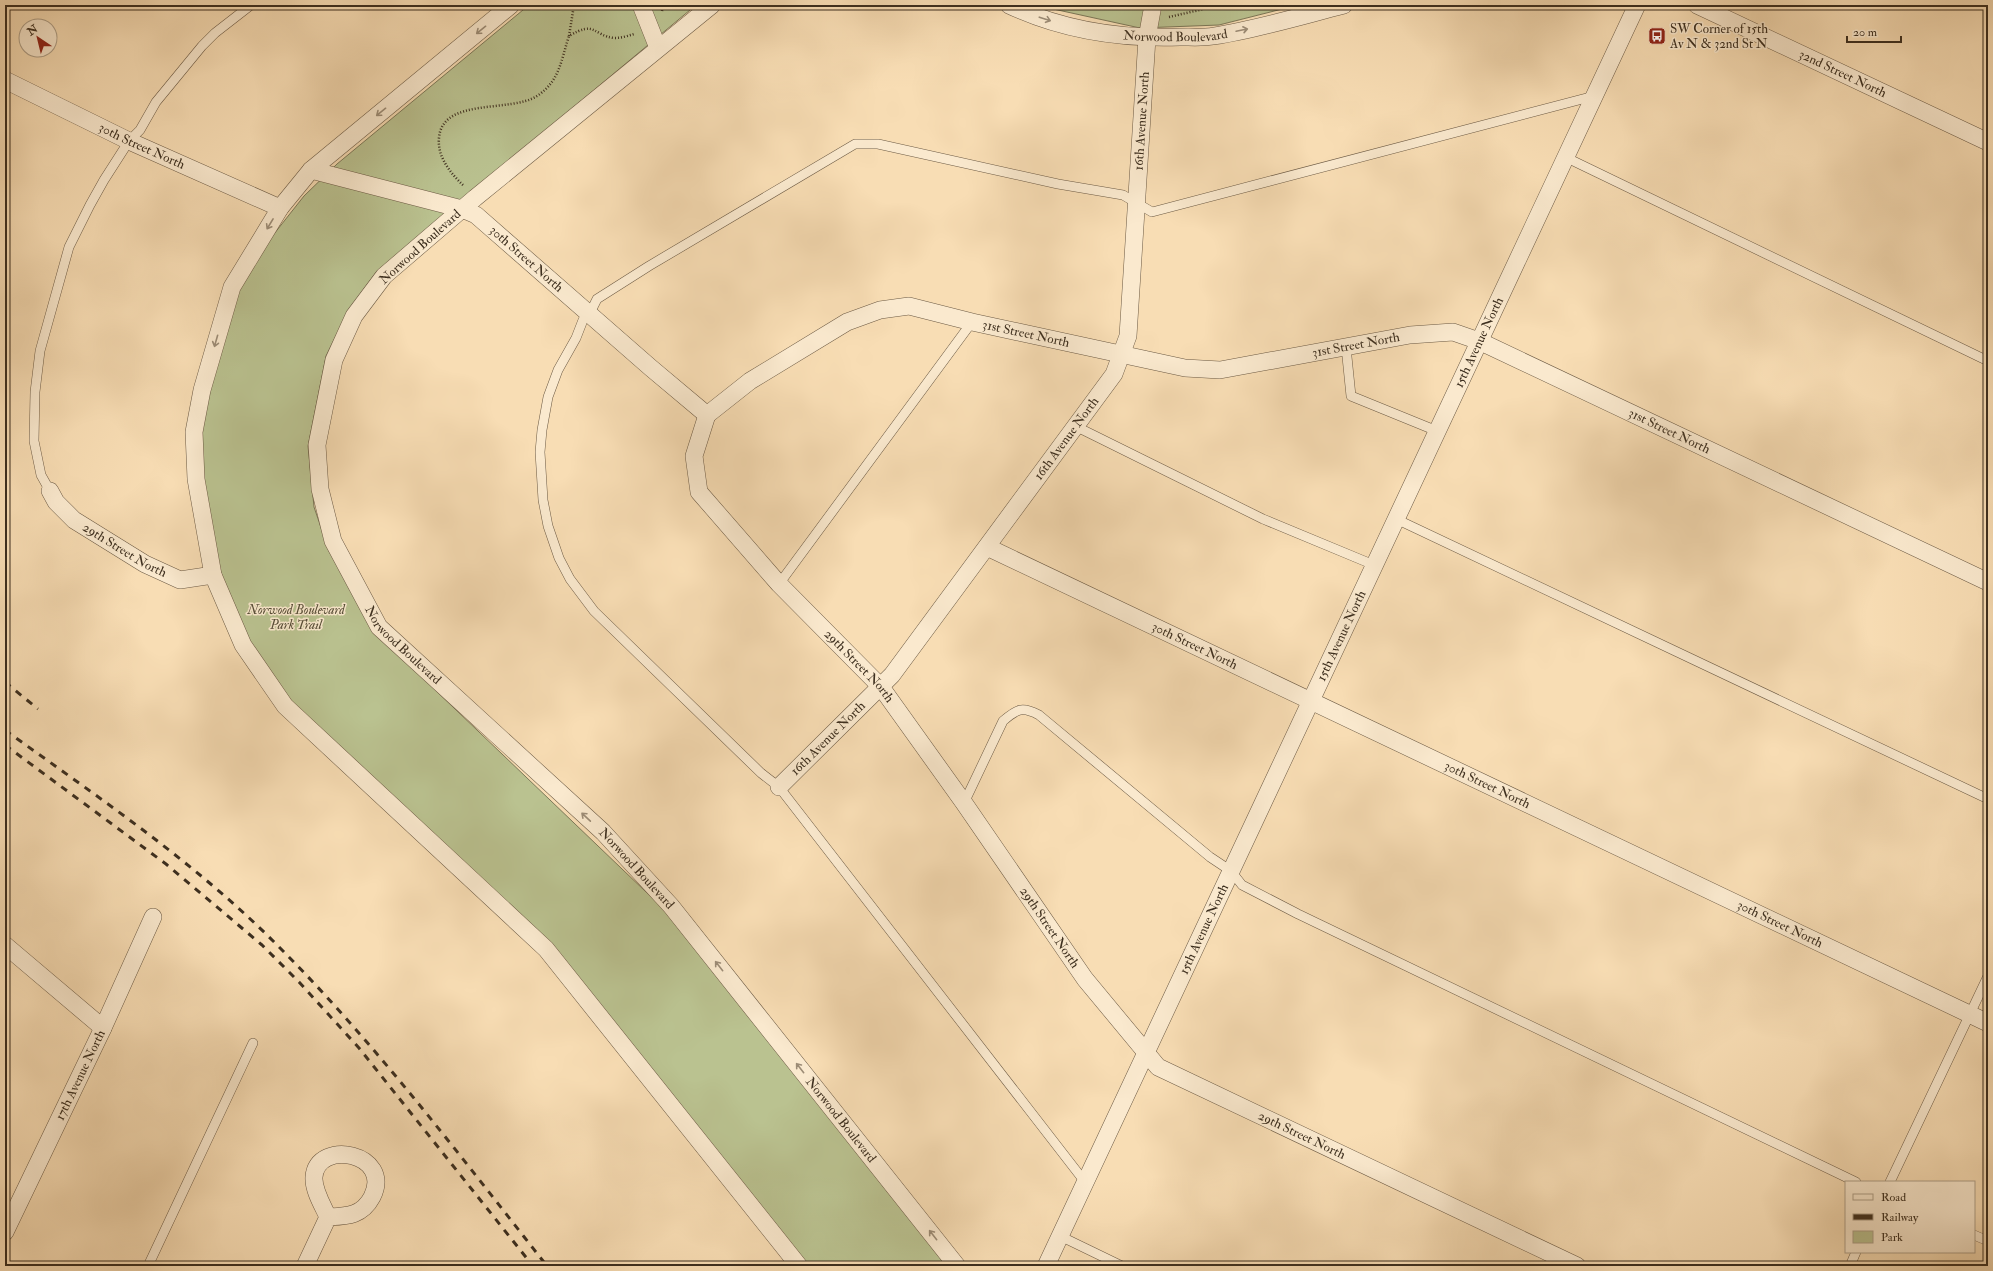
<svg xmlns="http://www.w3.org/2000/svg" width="1993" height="1271" viewBox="0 0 1993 1271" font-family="'IM FELL Double Pica',serif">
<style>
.green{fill:#bac290;stroke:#7c7858}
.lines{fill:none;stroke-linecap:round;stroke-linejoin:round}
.lane-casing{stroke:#6c5a44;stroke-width:10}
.street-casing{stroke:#6c5a44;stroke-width:18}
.path{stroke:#3d2f1f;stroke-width:2.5;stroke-dasharray:1 2;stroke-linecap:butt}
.lane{stroke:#fae9ce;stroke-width:9}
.street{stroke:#fae9ce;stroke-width:17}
.rail{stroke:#3d2f1f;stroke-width:3;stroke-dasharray:7 7;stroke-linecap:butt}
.oneway{stroke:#9c8c76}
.labels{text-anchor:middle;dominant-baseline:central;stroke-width:3;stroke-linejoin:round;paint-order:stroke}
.poi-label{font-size:13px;fill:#3d2f1f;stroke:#fae9ce;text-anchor:start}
.street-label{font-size:13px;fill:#3d2f1f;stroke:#fae9ce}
.park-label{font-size:13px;font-style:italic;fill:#564c36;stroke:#fae9ce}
</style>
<rect width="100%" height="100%" fill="#f8ddb4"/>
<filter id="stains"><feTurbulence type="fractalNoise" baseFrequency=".005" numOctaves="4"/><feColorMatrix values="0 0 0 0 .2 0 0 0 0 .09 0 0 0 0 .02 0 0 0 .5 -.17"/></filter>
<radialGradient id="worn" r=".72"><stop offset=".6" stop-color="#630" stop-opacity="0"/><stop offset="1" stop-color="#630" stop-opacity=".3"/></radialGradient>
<g class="green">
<path d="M529 5H696L377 271 350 308 326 356 308 446 314 507 329 551 383 640 669 914 948 1266H799L546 949 285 706 213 575 194 432 232 287 304 196 337 164Z"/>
<path d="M1035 5H1298L1219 25 1140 28Z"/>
</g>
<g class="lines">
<defs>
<g id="lane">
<path d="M1565 157 1988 361"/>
<path d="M1346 347 1351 396 1437 431"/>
<path d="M1075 426 1263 519 1374 565"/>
<path d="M50 491 41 475 34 441 35 392 40 351 69 247 90 205 104 180 129 141 140 130 156 102 202 46 215 33 251 5"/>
<path d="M1396 519 1988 799"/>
<path d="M779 584 972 322"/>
<path d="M964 803 1003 721C1017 709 1022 706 1039 715L1210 857 1231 871 1242 885 1298 914 1856 1182"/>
<path d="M1085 1182 779 787 761 773 594 611 570 579 559 558 548 526 543 500 540 452 542 430 548 397 558 370 576 338 583 320 589 315 597 299 649 266 855 144H878L1058 184 1123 195 1152 212 1594 96"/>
<path d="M1890 1182 1988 976"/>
<path d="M1974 1235 1988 1241"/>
<path d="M1060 1236 1122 1266"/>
<path d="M148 1266 253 1043"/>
<path d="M1850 1266 1856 1252"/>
</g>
<g id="street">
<path d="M511 5 311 170 280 208 232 287 202 390 194 432 196 479 213 575 243 645 285 706 546 949 799 1266"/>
<path d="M641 5 658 48"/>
<path id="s1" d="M712 5 475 198 384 276 354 316 334 360 317 445 320 489 333 541 379 627 603 832 671 906 957 1266"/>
<path id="s2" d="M1009 5C1062 30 1122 39 1180 37 1191 37 1203 38 1214 36 1258 29 1301 16 1344 5"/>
<path id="s3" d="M1697 5 1988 142"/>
<path id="s4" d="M5 80 129 141 280 208"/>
<path id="s5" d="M311 170 462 209 476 215 651 368 707 415"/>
<path id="s6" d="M707 415 750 381 847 322 880 310 909 306 972 322 1185 368 1220 370 1410 335 1453 332 1479 341 1988 582"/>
<path id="s7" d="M707 415 694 456 699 492 779 584 881 687 964 803 1085 979 1158 1067 1577 1266"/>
<path id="s8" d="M50 491 56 502 74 520 145 564 180 580 213 575"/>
<path id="s9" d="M987 547 1988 1023"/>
<path id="s10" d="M779 787 892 675 1114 374 1128 336 1147 38 1153 5"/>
<path d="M5 945 103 1028"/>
<path id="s11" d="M5 1232 103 1028 153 917"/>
<path d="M305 1266 328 1217C323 1206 313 1190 314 1177 317 1138 394 1153 372 1197 362 1216 347 1216 328 1217"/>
<path id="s12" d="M1046 1266 1637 5"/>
</g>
</defs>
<use href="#lane" class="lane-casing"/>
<use href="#street" class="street-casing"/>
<g class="path">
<path d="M1103 5 1114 8 1134 7"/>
<path d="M662 11 663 5"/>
<path d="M1169 17 1221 5"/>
<path d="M569 36 574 5"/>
<path d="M463 185C450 173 437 156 439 138 442 97 511 113 537 96 560 81 561 60 569 36 596 20 592 35 614 38 621 38 628 36 634 34"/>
</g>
<use href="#lane" class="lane"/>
<use href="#street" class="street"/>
<g class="rail">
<path d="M5 682 38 709"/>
<path d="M5 730C95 795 187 857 266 934 370 1036 457 1152 547 1266"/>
<path d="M5 745 166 864 262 945 299 982 359 1048 533 1266"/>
</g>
</g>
<defs><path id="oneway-shaft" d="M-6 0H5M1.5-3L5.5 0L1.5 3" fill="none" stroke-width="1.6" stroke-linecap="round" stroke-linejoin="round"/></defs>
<g class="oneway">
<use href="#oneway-shaft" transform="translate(1045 19) rotate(18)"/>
<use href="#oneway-shaft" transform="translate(481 30) rotate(141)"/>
<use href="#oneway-shaft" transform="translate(1242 30) rotate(-12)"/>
<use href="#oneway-shaft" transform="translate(381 112) rotate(141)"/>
<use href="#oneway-shaft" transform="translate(270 224) rotate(121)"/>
<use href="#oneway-shaft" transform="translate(216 341) rotate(106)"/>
<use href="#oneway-shaft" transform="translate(586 817) rotate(-137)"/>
<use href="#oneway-shaft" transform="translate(719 966) rotate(-128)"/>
<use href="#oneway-shaft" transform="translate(800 1068) rotate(-128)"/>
<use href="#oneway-shaft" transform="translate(933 1235) rotate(-128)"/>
</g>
<defs>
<symbol id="bus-square" viewBox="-11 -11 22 22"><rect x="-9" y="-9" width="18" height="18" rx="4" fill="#8f2418" stroke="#fae9ce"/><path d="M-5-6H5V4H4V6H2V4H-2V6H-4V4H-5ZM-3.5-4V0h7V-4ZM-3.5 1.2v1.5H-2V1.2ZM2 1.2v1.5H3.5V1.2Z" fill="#fff"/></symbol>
</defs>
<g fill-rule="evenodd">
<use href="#bus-square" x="1647" y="26" width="20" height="20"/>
</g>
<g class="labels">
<g class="poi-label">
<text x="1670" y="29">SW Corner of 15th<tspan x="1670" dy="15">Av N &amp; 32nd St N</tspan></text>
</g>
<g class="street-label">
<text stroke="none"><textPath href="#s2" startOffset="171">Norwood Boulevard</textPath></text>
<text stroke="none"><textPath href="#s3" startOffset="161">32nd Street North</textPath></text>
<text stroke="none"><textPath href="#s10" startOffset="789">16th Avenue North</textPath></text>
<text stroke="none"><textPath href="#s4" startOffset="152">30th Street North</textPath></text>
<text transform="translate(420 247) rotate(-42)">Norwood Boulevard</text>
<text stroke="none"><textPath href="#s5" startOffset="238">30th Street North</textPath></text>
<text stroke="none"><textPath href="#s6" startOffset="353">31st Street North</textPath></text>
<text stroke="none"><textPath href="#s12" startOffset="1020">15th Avenue North</textPath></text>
<text stroke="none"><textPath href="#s6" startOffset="689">31st Street North</textPath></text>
<text stroke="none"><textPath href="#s6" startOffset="1025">31st Street North</textPath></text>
<text stroke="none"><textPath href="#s10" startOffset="453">16th Avenue North</textPath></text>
<text stroke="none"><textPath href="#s8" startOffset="97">29th Street North</textPath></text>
<text stroke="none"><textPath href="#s12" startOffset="696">15th Avenue North</textPath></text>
<text stroke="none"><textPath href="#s1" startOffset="835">Norwood Boulevard</textPath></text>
<text stroke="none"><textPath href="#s9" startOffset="230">30th Street North</textPath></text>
<text stroke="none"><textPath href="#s7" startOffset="316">29th Street North</textPath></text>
<text stroke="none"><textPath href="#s10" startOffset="69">16th Avenue North</textPath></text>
<text stroke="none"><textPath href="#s9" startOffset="554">30th Street North</textPath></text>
<text stroke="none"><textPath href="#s1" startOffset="1159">Norwood Boulevard</textPath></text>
<text stroke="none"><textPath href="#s9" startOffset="878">30th Street North</textPath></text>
<text stroke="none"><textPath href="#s7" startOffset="640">29th Street North</textPath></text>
<text stroke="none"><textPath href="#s12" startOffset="372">15th Avenue North</textPath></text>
<text stroke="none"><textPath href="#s11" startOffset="174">17th Avenue North</textPath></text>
<text stroke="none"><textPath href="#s1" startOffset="1483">Norwood Boulevard</textPath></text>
<text stroke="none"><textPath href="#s7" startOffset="976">29th Street North</textPath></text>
</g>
<g class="park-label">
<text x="296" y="610">Norwood Boulevard<tspan x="296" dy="15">Park Trail</tspan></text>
</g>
</g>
<rect width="1993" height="1271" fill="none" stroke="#f8ddb4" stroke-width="20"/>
<rect x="6" y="6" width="1981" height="1259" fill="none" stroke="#3d2f1f" stroke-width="2"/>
<rect x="10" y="10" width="1973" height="1251" fill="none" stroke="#3d2f1f"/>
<rect x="1845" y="1181" width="130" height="72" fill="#fae9ce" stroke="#ae9f88"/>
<rect x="1853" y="1194" width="20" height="6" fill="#fae9ce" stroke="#ae9f88"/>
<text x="1881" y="1201" font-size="12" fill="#3d2f1f">Road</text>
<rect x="1853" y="1214" width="20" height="6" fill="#3d2f1f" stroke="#ae9f88"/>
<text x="1881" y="1221" font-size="12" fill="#3d2f1f">Railway</text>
<rect x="1853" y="1231" width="20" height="12" fill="#bac290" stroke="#ae9f88"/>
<text x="1881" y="1241" font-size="12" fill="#3d2f1f">Park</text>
<g transform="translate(38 38) rotate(325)"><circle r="19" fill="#fae9ce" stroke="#ae9f88"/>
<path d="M0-3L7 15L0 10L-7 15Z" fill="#8f2418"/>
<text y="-6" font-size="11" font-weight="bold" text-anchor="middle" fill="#3d2f1f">N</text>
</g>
<path d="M1847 36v6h54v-6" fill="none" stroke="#3d2f1f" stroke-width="2"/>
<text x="1853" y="36" font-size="12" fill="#3d2f1f" stroke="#fae9ce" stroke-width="3" paint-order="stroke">20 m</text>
<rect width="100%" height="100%" filter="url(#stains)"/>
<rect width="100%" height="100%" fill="url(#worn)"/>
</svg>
